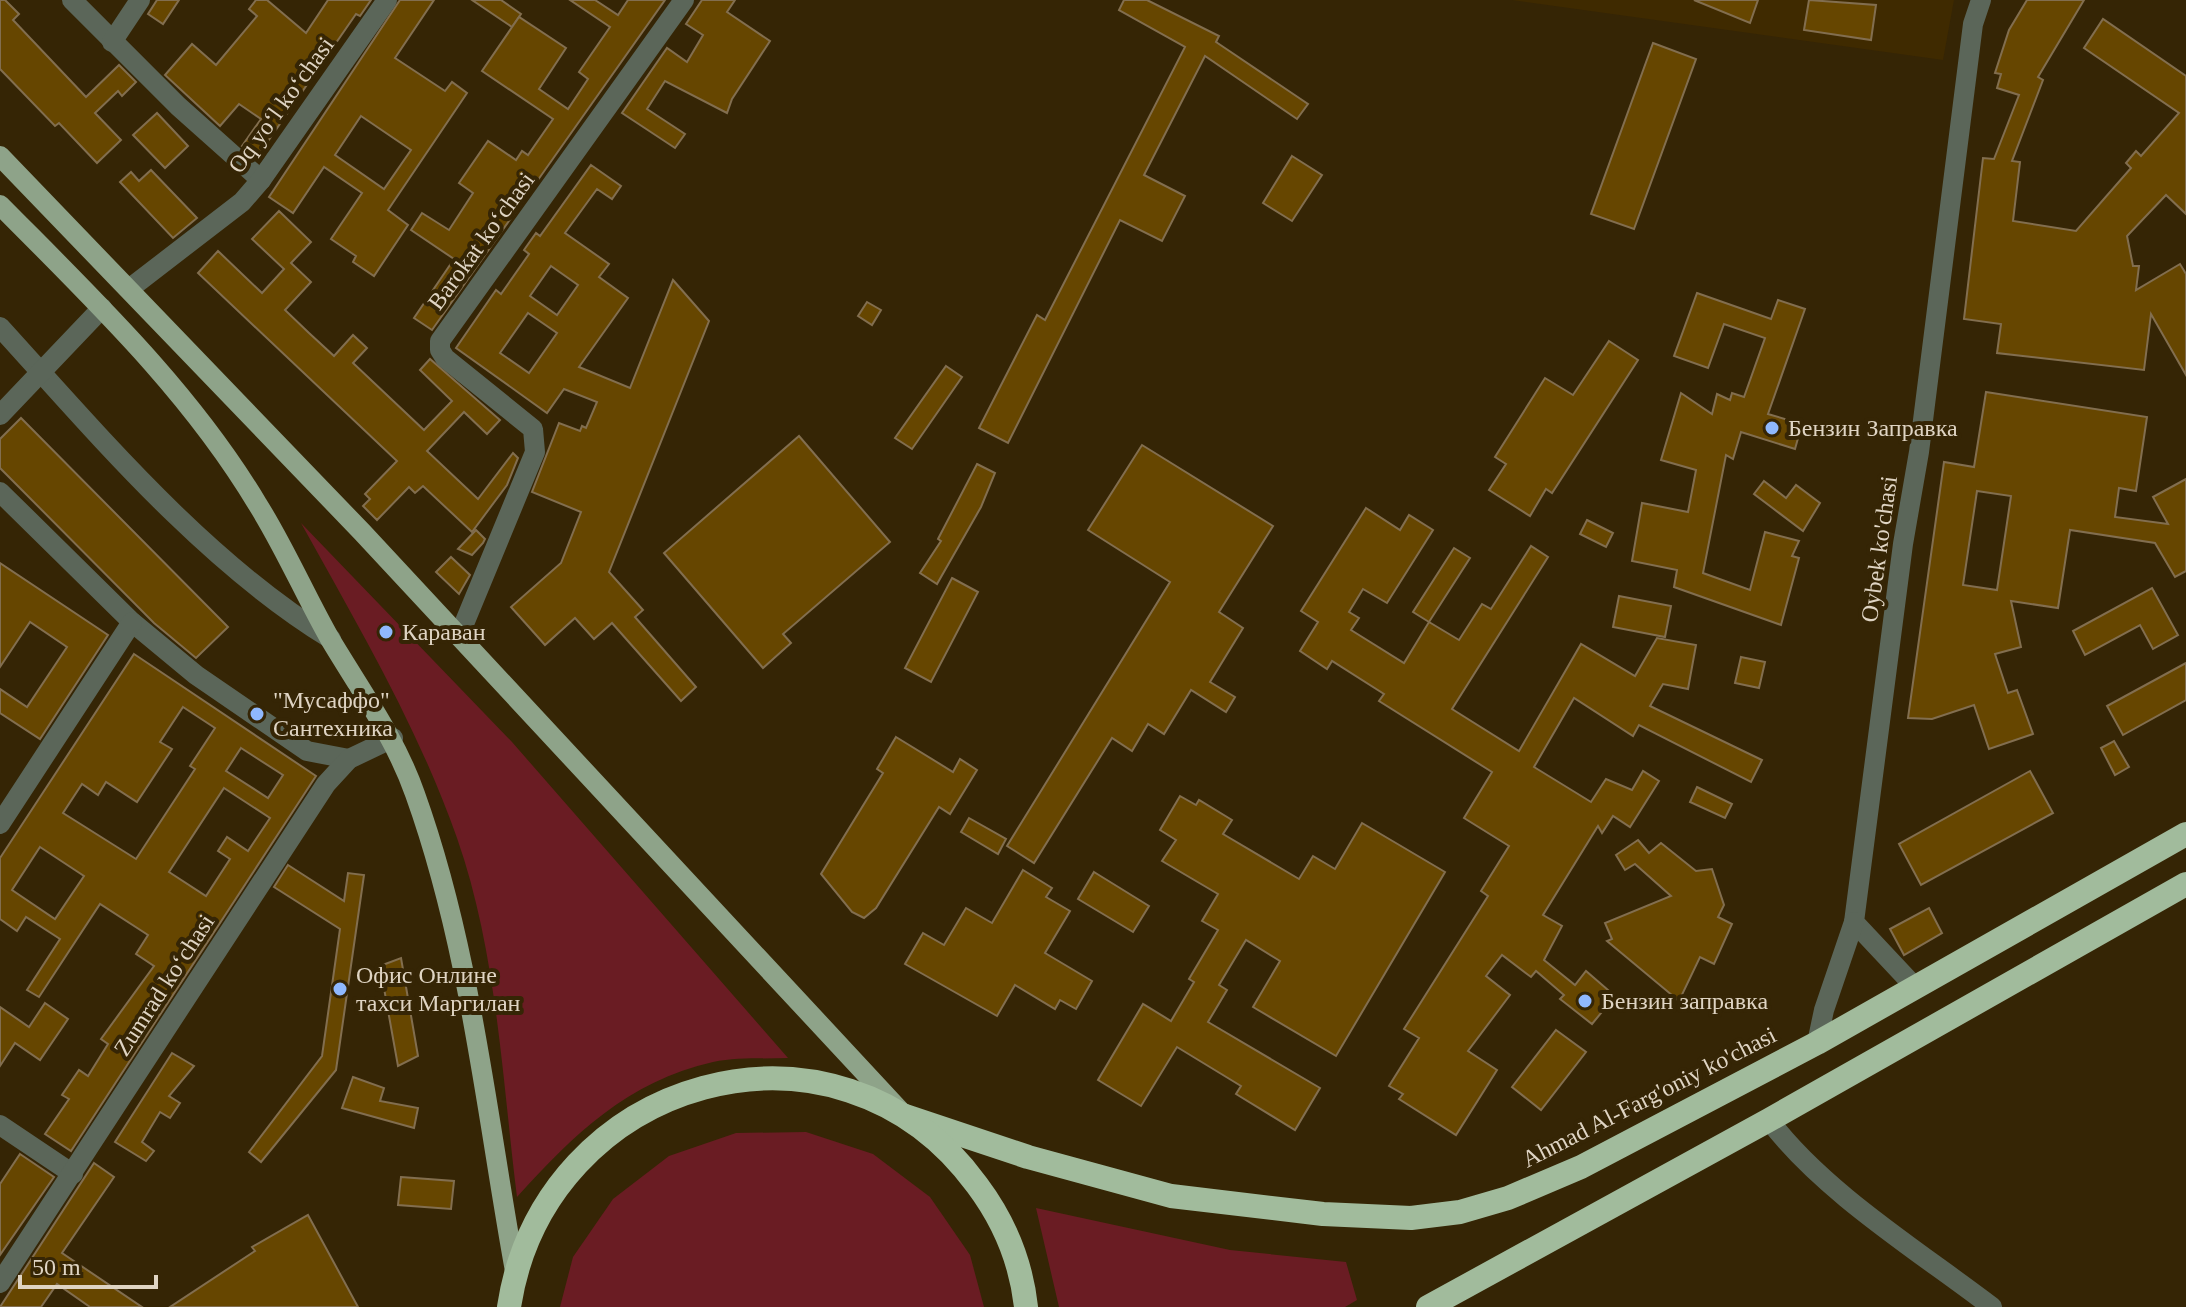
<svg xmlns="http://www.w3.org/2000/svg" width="2186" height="1307" viewBox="0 0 2186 1307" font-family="'Times New Roman',serif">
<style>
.built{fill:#3f2a00}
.green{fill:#6a1c23}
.building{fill:#664600;stroke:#826e4f;stroke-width:2;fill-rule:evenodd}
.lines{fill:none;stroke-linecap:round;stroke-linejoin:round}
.minor{stroke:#5b6659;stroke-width:20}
.major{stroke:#8ea389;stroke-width:20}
.highway{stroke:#a1bb9c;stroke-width:24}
.poi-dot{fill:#8fb8fd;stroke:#352505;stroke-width:3}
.labels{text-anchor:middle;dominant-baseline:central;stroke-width:8;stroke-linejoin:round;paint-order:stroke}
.street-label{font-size:24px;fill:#dfd4c3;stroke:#352505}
.poi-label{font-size:24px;fill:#dfd4c3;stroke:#352505;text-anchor:start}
</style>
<rect width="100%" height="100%" fill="#352505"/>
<path class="built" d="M1512 0H1954L1943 60Z"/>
<g class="green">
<path d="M301 523 512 742 788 1058C764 1059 737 1057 713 1062 628 1081 573 1135 517 1197 502 1078 497 952 457 838 418 727 358 626 301 523Z"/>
<path d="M806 1132 873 1154 930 1197 970 1255 984 1307H560L573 1257 613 1199 669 1156 736 1133Z"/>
<path d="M1036 1208 1230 1250 1346 1262 1357 1300 1345 1307H1059Z"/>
</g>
<g class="building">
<path d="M0 0H5L19 14 13 20 86 97 119 65 136 82 122 96 118 91 95 113 121 140 97 163 59 123 55 126 0 69Z"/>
<path d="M157 0H179L163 24 148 14Z"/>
<path d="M256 0H267L306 33 328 0H371L360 16 356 14 257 157 242 146 261 119 239 104 220 126 165 75 192 44 216 65 257 16 249 9Z"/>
<path d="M400 0H434L395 58 445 91 452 82 467 93 388 210 408 225 374 276 353 262 356 256 331 239 362 193 324 167 293 213 269 197ZM361 116 411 150 384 189 335 155Z"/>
<path d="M472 0H501L521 14 512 27Z"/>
<path d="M570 0H595L618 15 628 0H665L432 330 414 318 454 259 411 230 422 213 449 230 473 193 459 183 488 141 516 160 522 151 528 155 553 119 482 71 519 17 566 48 539 89 568 109 588 79 579 72 610 27Z"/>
<path d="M702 0H735L727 12 770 41 732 99 727 113 665 81 647 109 685 134 675 148 622 113 667 48 687 62 703 35 686 24Z"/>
<path d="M1124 0H1147L1219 36 1216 42 1308 104 1297 119 1205 56 1144 175 1185 196 1162 241 1120 220 1008 443 979 428 1037 315 1045 320 1185 47 1119 10Z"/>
<path d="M1694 0H1758L1750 23Z"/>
<path d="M1809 0 1876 5 1871 40 1804 30Z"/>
<path d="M2027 0H2084L2038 77 2043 80 2012 161 2020 162 2013 221 2076 231 2131 168 2126 163 2136 151 2141 156 2179 113 2084 48 2103 19 2186 76V214L2166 195 2127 236 2133 266H2139L2136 290 2180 264 2186 274V375L2151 314 2144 370 1997 353 2001 324 1964 319 1983 158 1994 159 2019 95 1997 88 2001 74 1995 73 2009 30Z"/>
<path d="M1653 43 1696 59 1634 229 1591 214Z"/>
<path d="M157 113 188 146 165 168 133 135Z"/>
<path d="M1292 156 1322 175 1292 221 1263 203Z"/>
<path d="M591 165 621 186 612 199 597 189 565 233 609 264 599 277 628 298 579 367 630 388 673 280 709 321 609 572 643 610 635 617 696 687 681 701 612 623 594 639 575 618 545 645 511 607 561 563 581 512 532 492 559 423 580 431 582 426 586 428 597 402 564 389 547 413 456 348 496 290 501 294 529 254 524 250 536 233 540 236ZM551 266 578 285 557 315 530 296ZM528 313 557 333 529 373 500 353Z"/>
<path d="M151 170 197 218 173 238 120 182 131 172 139 181Z"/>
<path d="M279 211 311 242 291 263 311 282 285 310 309 333 334 356 353 335 367 348 353 363 424 430 452 401 420 370 430 359 500 420 487 434 464 412 427 451 478 499 513 453 518 458 507 485 472 532 423 486 415 493 409 487 377 520 363 506 370 499 365 494 397 461 198 273 218 251 262 293 284 269 252 239Z"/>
<path d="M1697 293 1771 319 1778 300 1805 309 1768 414 1802 424 1795 449 1741 432 1733 459 1726 455 1703 573 1750 590 1765 532 1799 541 1792 556 1799 558 1781 625 1674 587 1677 570 1632 561 1642 503 1688 512 1696 470 1661 460 1681 393 1712 414 1717 394 1730 400 1732 393 1744 397 1765 338 1724 324 1708 368 1674 356Z"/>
<path d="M867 302 881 310 872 325 858 316Z"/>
<path d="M1609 341 1638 360 1552 493 1546 489 1530 516 1489 490 1506 464 1495 457 1545 378 1573 395Z"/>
<path d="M946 366 962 377 912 449 895 438Z"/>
<path d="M1986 392 2147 417 2136 491 2119 488 2115 517 2168 524 2153 497 2186 479V571L2175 577 2155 543 2070 530 2058 608 2011 601 2021 647 1995 654 2008 693 2017 690 2033 734 1989 749 1974 705 1932 719 1908 718 1944 462 1974 467ZM1977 491 2011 496 1997 590 1963 585Z"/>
<path d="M21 418 228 627 196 658 154 623 0 468V439Z"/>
<path d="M799 436 890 542 783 634 791 643 763 668 664 553Z"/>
<path d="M1142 445 1273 526 1219 612 1243 628 1210 682 1235 697 1226 712 1191 690 1164 734 1148 724 1132 751 1112 738 1034 863 1007 846 1170 582 1088 530Z"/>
<path d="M977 464 995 473 981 507 937 584 920 573 941 541 938 539Z"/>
<path d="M1764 481 1786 498 1796 485 1820 503 1803 531 1754 494Z"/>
<path d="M1366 508 1400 530 1409 515 1433 530 1387 603 1363 589 1349 612 1359 618 1351 630 1404 663 1429 622 1459 640 1482 604 1491 609 1531 546 1548 557 1452 709 1519 751 1581 644 1635 676 1657 638 1696 645 1688 689 1663 684 1650 706 1762 760 1751 782 1639 725 1633 736 1574 698 1534 767 1591 802 1606 779 1632 790 1643 771 1659 781 1630 827 1613 816 1602 833 1598 826 1543 915 1562 926 1544 960 1575 985 1586 971 1615 996 1592 1024 1560 999 1564 995 1536 971 1531 977 1502 955 1486 976 1510 995 1468 1051 1497 1070 1456 1135 1399 1099 1403 1094 1389 1086 1419 1038 1404 1029 1488 896 1481 891 1509 846 1464 818 1492 772 1379 701 1384 694 1332 661 1327 669 1300 651 1318 622 1301 611Z"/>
<path d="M1587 520 1613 533 1606 547 1580 534Z"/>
<path d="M476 530 485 539 483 543 472 555 458 549Z"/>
<path d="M1454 548 1470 558 1429 622 1413 612Z"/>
<path d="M451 557 470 575 459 594 436 572Z"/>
<path d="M0 563 108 635 40 739 0 713V689L27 707 67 647 30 622 0 667Z"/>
<path d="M952 578 978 592 931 682 905 668Z"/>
<path d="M2152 588 2178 635 2153 649 2140 625 2085 655 2073 631Z"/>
<path d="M1619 596 1671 606 1665 637 1613 627Z"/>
<path d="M134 654 316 776 71 1151 45 1134 69 1099 62 1095 79 1070 88 1076 108 1044 101 1039 154 966 136 954 148 935 100 904 39 997 27 990 60 939 26 917 17 931 0 919V858ZM183 707 215 728 190 766 195 769 136 859 63 813 82 784 98 795 106 782 137 802 172 749 160 742ZM241 748 283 775 268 798 226 771ZM224 788 270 818 248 851 227 837 218 851 230 859 206 896 169 872ZM40 847 84 876 55 919 12 890Z"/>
<path d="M1741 657 1765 662 1759 688 1735 683Z"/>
<path d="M2186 663V700L2123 735 2107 706Z"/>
<path d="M896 737 953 772 960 759 977 770 950 814 939 807 876 908 864 918 852 912 821 874 883 773 877 769Z"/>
<path d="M2114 741 2129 767 2115 775 2101 748Z"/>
<path d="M2030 771 2053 813 1921 885 1899 844Z"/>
<path d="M1697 787 1732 804 1725 818 1690 802Z"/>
<path d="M1180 796 1196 805 1199 800 1232 820 1223 834 1299 879 1313 856 1335 869 1362 823 1445 872 1336 1056 1253 1007 1280 961 1246 940 1219 985 1227 990 1208 1022 1320 1088 1295 1130 1236 1094 1241 1086 1177 1047 1141 1106 1098 1080 1143 1004 1171 1021 1194 982 1189 979 1218 930 1202 921 1218 894 1162 861 1176 840 1160 830Z"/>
<path d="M969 818 1006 839 998 854 961 832Z"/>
<path d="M1638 840 1649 853 1661 843 1696 871 1712 869 1724 905 1718 917 1732 924 1714 964 1700 957 1679 1001 1607 941 1612 939 1605 923 1671 896 1635 864 1625 870 1616 855Z"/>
<path d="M288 865 344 901 348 873 364 875 336 1070 261 1162 249 1152 322 1056 340 929 274 887Z"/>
<path d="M1023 870 1052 888 1046 897 1070 911 1045 953 1092 981 1076 1009 1060 1000 1055 1009 1015 985 997 1016 905 964 923 933 944 945 966 908 992 923Z"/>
<path d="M1094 872 1149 906 1133 932 1078 899Z"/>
<path d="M1929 908 1942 933 1904 955 1890 929Z"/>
<path d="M401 958 418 1056 398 1066 380 966Z"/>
<path d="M45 1003 68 1019 40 1060 15 1043 0 1066V1007L29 1027Z"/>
<path d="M1556 1030 1586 1052 1541 1110 1512 1087Z"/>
<path d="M172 1053 194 1066 169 1096 180 1103 170 1118 160 1112 142 1142 154 1151 146 1161 115 1142Z"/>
<path d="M353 1077 384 1088 380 1101 418 1108 414 1128 342 1108Z"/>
<path d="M20 1154 54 1177 0 1255V1184Z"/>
<path d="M94 1163 114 1177 62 1253 142 1307H90L57 1284 41 1307H0Z"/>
<path d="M401 1177 454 1181 451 1209 398 1205Z"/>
<path d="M308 1215 358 1307H170L255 1251 252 1247Z"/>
</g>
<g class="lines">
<g class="minor">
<path d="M72 0 178 106 261 180"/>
<path d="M112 42 140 0"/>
<path d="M129 289 242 202 261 180 387 0"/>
<path d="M0 327C99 436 205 562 331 639"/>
<path d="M0 415 102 308"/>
<path d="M0 492 132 622 196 675 307 751 349 759"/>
<path d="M459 636 535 452 533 429 445 358 440 350V341L684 0"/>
<path d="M0 824 132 622"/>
<path d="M1915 987 1854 922 1903 544 1919 452 1973 24 1981 0"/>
<path d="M1817 1043 1824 1010 1854 922"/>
<path d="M1769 1120C1823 1192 1920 1252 1992 1307"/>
<path d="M0 1125 73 1174"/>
<path d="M0 1283 326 784 349 759 393 738"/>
</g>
<g class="major">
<path d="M0 156 362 532 905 1116"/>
<path d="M0 205C93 299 190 391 258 505 285 548 305 595 330 639 361 691 395 737 415 794 470 947 486 1111 515 1271"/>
</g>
<g class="highway">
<path d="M905 1116 1028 1157 1171 1196 1323 1214 1411 1218 1460 1212 1508 1198 1581 1167 1817 1043 2186 834"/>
<path d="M509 1307C544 1077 837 993 977 1185 1004 1221 1021 1261 1026 1307"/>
<path d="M1428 1307 1769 1120 2186 884"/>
</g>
</g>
<g class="poi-dot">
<circle cx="1772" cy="428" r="8"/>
<circle cx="386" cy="632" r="8"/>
<circle cx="257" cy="714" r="8"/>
<circle cx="340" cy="989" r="8"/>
<circle cx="1585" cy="1001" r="8"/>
</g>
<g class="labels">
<g class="street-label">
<text transform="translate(281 105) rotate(-54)">Oq yoʻl koʻchasi</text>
<text transform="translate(481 241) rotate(-54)">Barokat koʻchasi</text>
<text transform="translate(1879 549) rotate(-82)">Oybek ko'chasi</text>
<text transform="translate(164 985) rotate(-57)">Zumrad koʻchasi</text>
<text transform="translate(1649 1097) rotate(-27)">Ahmad Al-Farg'oniy ko'chasi</text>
</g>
<g class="poi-label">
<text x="1788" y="428">Бензин Заправка</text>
<text x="402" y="632">Караван</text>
<text x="273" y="700">"Мусаффо"<tspan x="273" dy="28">Сантехника</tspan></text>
<text x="356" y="975">Офис Онлине<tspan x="356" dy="28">тахси Маргилан</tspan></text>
<text x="1601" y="1001">Бензин заправка</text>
</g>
</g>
<path d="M20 1275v12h136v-12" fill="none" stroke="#dfd4c3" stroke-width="4"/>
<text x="32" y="1275" font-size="24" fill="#dfd4c3" stroke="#352505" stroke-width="6" paint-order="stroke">50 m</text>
</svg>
